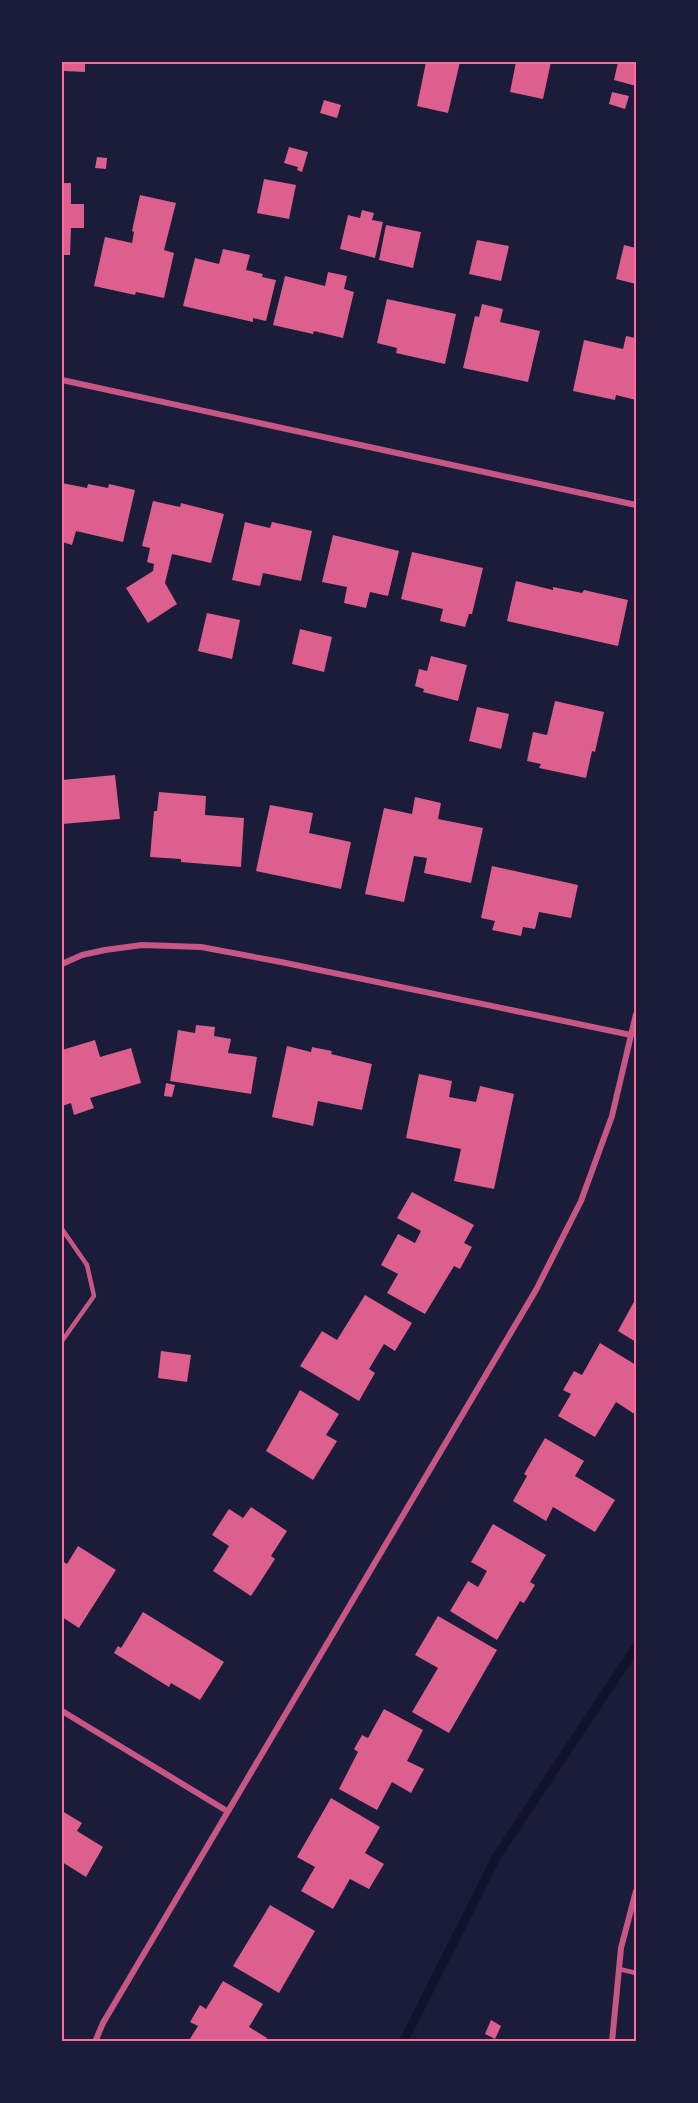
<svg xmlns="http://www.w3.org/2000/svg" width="698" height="2103" viewBox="0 0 698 2103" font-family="Lora,serif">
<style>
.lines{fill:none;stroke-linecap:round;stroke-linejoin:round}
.stream{stroke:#12122b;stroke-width:9}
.building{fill:#dd5f8e}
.service{stroke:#c65784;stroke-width:4.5}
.minor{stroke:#c65784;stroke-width:6}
.neatline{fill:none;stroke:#ff6b9d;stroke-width:2}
</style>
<rect width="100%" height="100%" fill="#1b1b3a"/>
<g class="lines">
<path class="stream" d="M403 2042 497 1856 636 1647"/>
</g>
<g class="building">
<path d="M62 62H85V72L64 71V121H62Z"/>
<path d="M426 62H460L448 113 417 106Z"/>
<path d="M516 62H551L543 99 510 92Z"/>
<path d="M618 62H636V86L614 80Z"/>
<path d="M612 92 629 96 625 109 609 104Z"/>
<path d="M324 100 341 105 337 118 320 113Z"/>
<path d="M289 147 308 152 302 172 297 170 298 167 284 163Z"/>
<path d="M97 157 107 158 106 169 95 168Z"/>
<path d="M264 179 296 185 289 219 257 213Z"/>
<path d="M62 183H71V204H84V228H71L70 255H62Z"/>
<path d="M140 195 176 203 164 250 174 253 164 298 136 292 135 295 94 286 105 237 132 243 134 232 132 231Z"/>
<path d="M362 210 374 213 372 220 383 222 375 258 340 249 348 215 360 218Z"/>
<path d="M386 225 421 232 413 268 379 260Z"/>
<path d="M477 240 509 246 501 281 469 274Z"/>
<path d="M624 245 636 248V284L616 279Z"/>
<path d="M223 249 250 255 246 270 263 274 262 277 276 280 266 321 253 318V322L183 306 195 258 219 264Z"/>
<path d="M328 272 347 276 344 289 354 292 343 338 314 331 313 334 273 325 285 276 325 286Z"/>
<path d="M387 299 456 314 445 364 396 353 397 348 377 343Z"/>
<path d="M482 304 503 309 500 322 540 331 528 382 463 368 475 316 479 317Z"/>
<path d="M626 336 636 338V400L616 395 615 400 573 391 584 340 623 349Z"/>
<path d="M62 483 87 488 88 484 108 488 109 484 135 490 123 542 76 531 72 545 62 542Z"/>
<path d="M153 501 180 507 181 503 224 514 211 563 172 554 165 583 177 604 148 623 126 588 153 571 154 564 147 562 150 548 142 546Z"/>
<path d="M245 522 270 528 272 522 312 531 301 581 263 573 260 586 232 580Z"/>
<path d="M333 535 399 551 388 596 370 592 366 608 344 603 347 587 322 582Z"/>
<path d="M412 552 483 568 472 614H469L465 627 440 621 443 609 401 599Z"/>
<path d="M516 581 553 590V587L582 593 584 590 628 600 618 646 507 621Z"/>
<path d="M207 613 240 620 232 659 198 651Z"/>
<path d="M300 629 332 637 324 672 292 664Z"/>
<path d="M431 656 467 665 458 701 423 692 424 689 415 686 419 669 427 671Z"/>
<path d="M555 701 604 712 595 752 592 751 586 778 539 768 541 764 527 761 533 732 547 735Z"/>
<path d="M477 707 509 714 501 749 469 741Z"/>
<path d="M115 775 120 819 62 824V780Z"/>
<path d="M159 792 206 796 205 815 244 818 241 867 181 862V859L150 857 154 811H157Z"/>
<path d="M415 797 441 803 438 819 483 828 471 883 424 873 427 858 414 856 404 902 365 894 384 808 412 814Z"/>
<path d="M270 805 313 813 309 833 351 842 341 889 256 871Z"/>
<path d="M492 866 578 885 571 918 539 912 535 929 523 927 521 936 492 930 495 921 481 918Z"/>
<path d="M196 1025 215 1027 214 1036 231 1039 228 1053 257 1057 251 1094 170 1081 178 1030 195 1033Z"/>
<path d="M95 1040 100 1057 131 1048 141 1083 90 1098 94 1108 74 1115 71 1103 62 1106V1050Z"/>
<path d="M287 1046 311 1052 312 1047 332 1051 331 1054 372 1064 362 1110 318 1101 313 1126 272 1117Z"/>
<path d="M419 1074 452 1081 449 1097 476 1102 480 1086 514 1094 494 1189 454 1181 461 1149 406 1138Z"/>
<path d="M166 1083 175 1085 172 1097 164 1096Z"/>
<path d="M412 1192 474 1225 464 1243 472 1247 460 1269 454 1266 425 1314 387 1293 398 1274 381 1265 398 1234 415 1243 421 1231 397 1218Z"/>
<path d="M365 1295 412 1323 395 1351 384 1344 369 1369 375 1373 359 1401 300 1366 322 1331 337 1340Z"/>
<path d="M636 1298V1342L618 1331Z"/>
<path d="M600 1343 636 1365V1415L616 1402 595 1437 558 1416 571 1394 563 1390 574 1371 582 1375Z"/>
<path d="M161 1351 191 1355 187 1382 158 1378Z"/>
<path d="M300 1390 339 1414 326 1435 337 1441 313 1480 266 1451Z"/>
<path d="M545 1438 584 1461 575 1476 615 1500 595 1532 553 1507 546 1521 513 1501 527 1476 524 1474Z"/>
<path d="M251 1507 287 1531 271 1556 275 1559 251 1596 213 1571 229 1546 212 1535 229 1509 243 1518Z"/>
<path d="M493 1524 546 1555 530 1582 535 1585 524 1603 520 1601 497 1640 450 1611 468 1581 478 1587 487 1571 471 1562Z"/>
<path d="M78 1546 116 1570 79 1628 62 1617V1561L67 1564Z"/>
<path d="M143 1612 224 1662 200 1700 171 1683 169 1687 114 1653 118 1646 121 1648Z"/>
<path d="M438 1616 497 1650 449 1733 412 1712 438 1668 415 1655Z"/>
<path d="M384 1709 423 1730 407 1761 424 1769 411 1793 392 1782 377 1810 339 1789 358 1752 354 1749 362 1735 368 1738Z"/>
<path d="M331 1798 380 1827 365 1853 384 1864 369 1889 350 1879 333 1909 301 1891 315 1867 297 1857Z"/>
<path d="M62 1811 82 1823 77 1831 103 1847 86 1877 62 1862Z"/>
<path d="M270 1905 315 1931 279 1993 233 1966Z"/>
<path d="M223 1981 263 2004 249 2027 267 2038 265 2042H188L198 2026 190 2022 200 2005 206 2009Z"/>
<path d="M491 2020 501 2026 495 2039 485 2034Z"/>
</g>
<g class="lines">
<g class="service">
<path d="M62 1229 87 1265 94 1296 62 1341"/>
<path d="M619 1969 636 1973"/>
</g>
<g class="minor">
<path d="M62 380 636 505"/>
<path d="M62 964 82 955 105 950 142 945 201 947 281 962 631 1035"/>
<path d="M62 1711 227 1811"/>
<path d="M95 2042 103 2023 536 1290 581 1201 612 1116 636 1014"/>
<path d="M612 2042 621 1948 636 1891"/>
</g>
</g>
<rect width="698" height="2103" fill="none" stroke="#1b1b3a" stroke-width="126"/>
<rect x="63" y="63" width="572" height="1977" class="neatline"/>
</svg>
